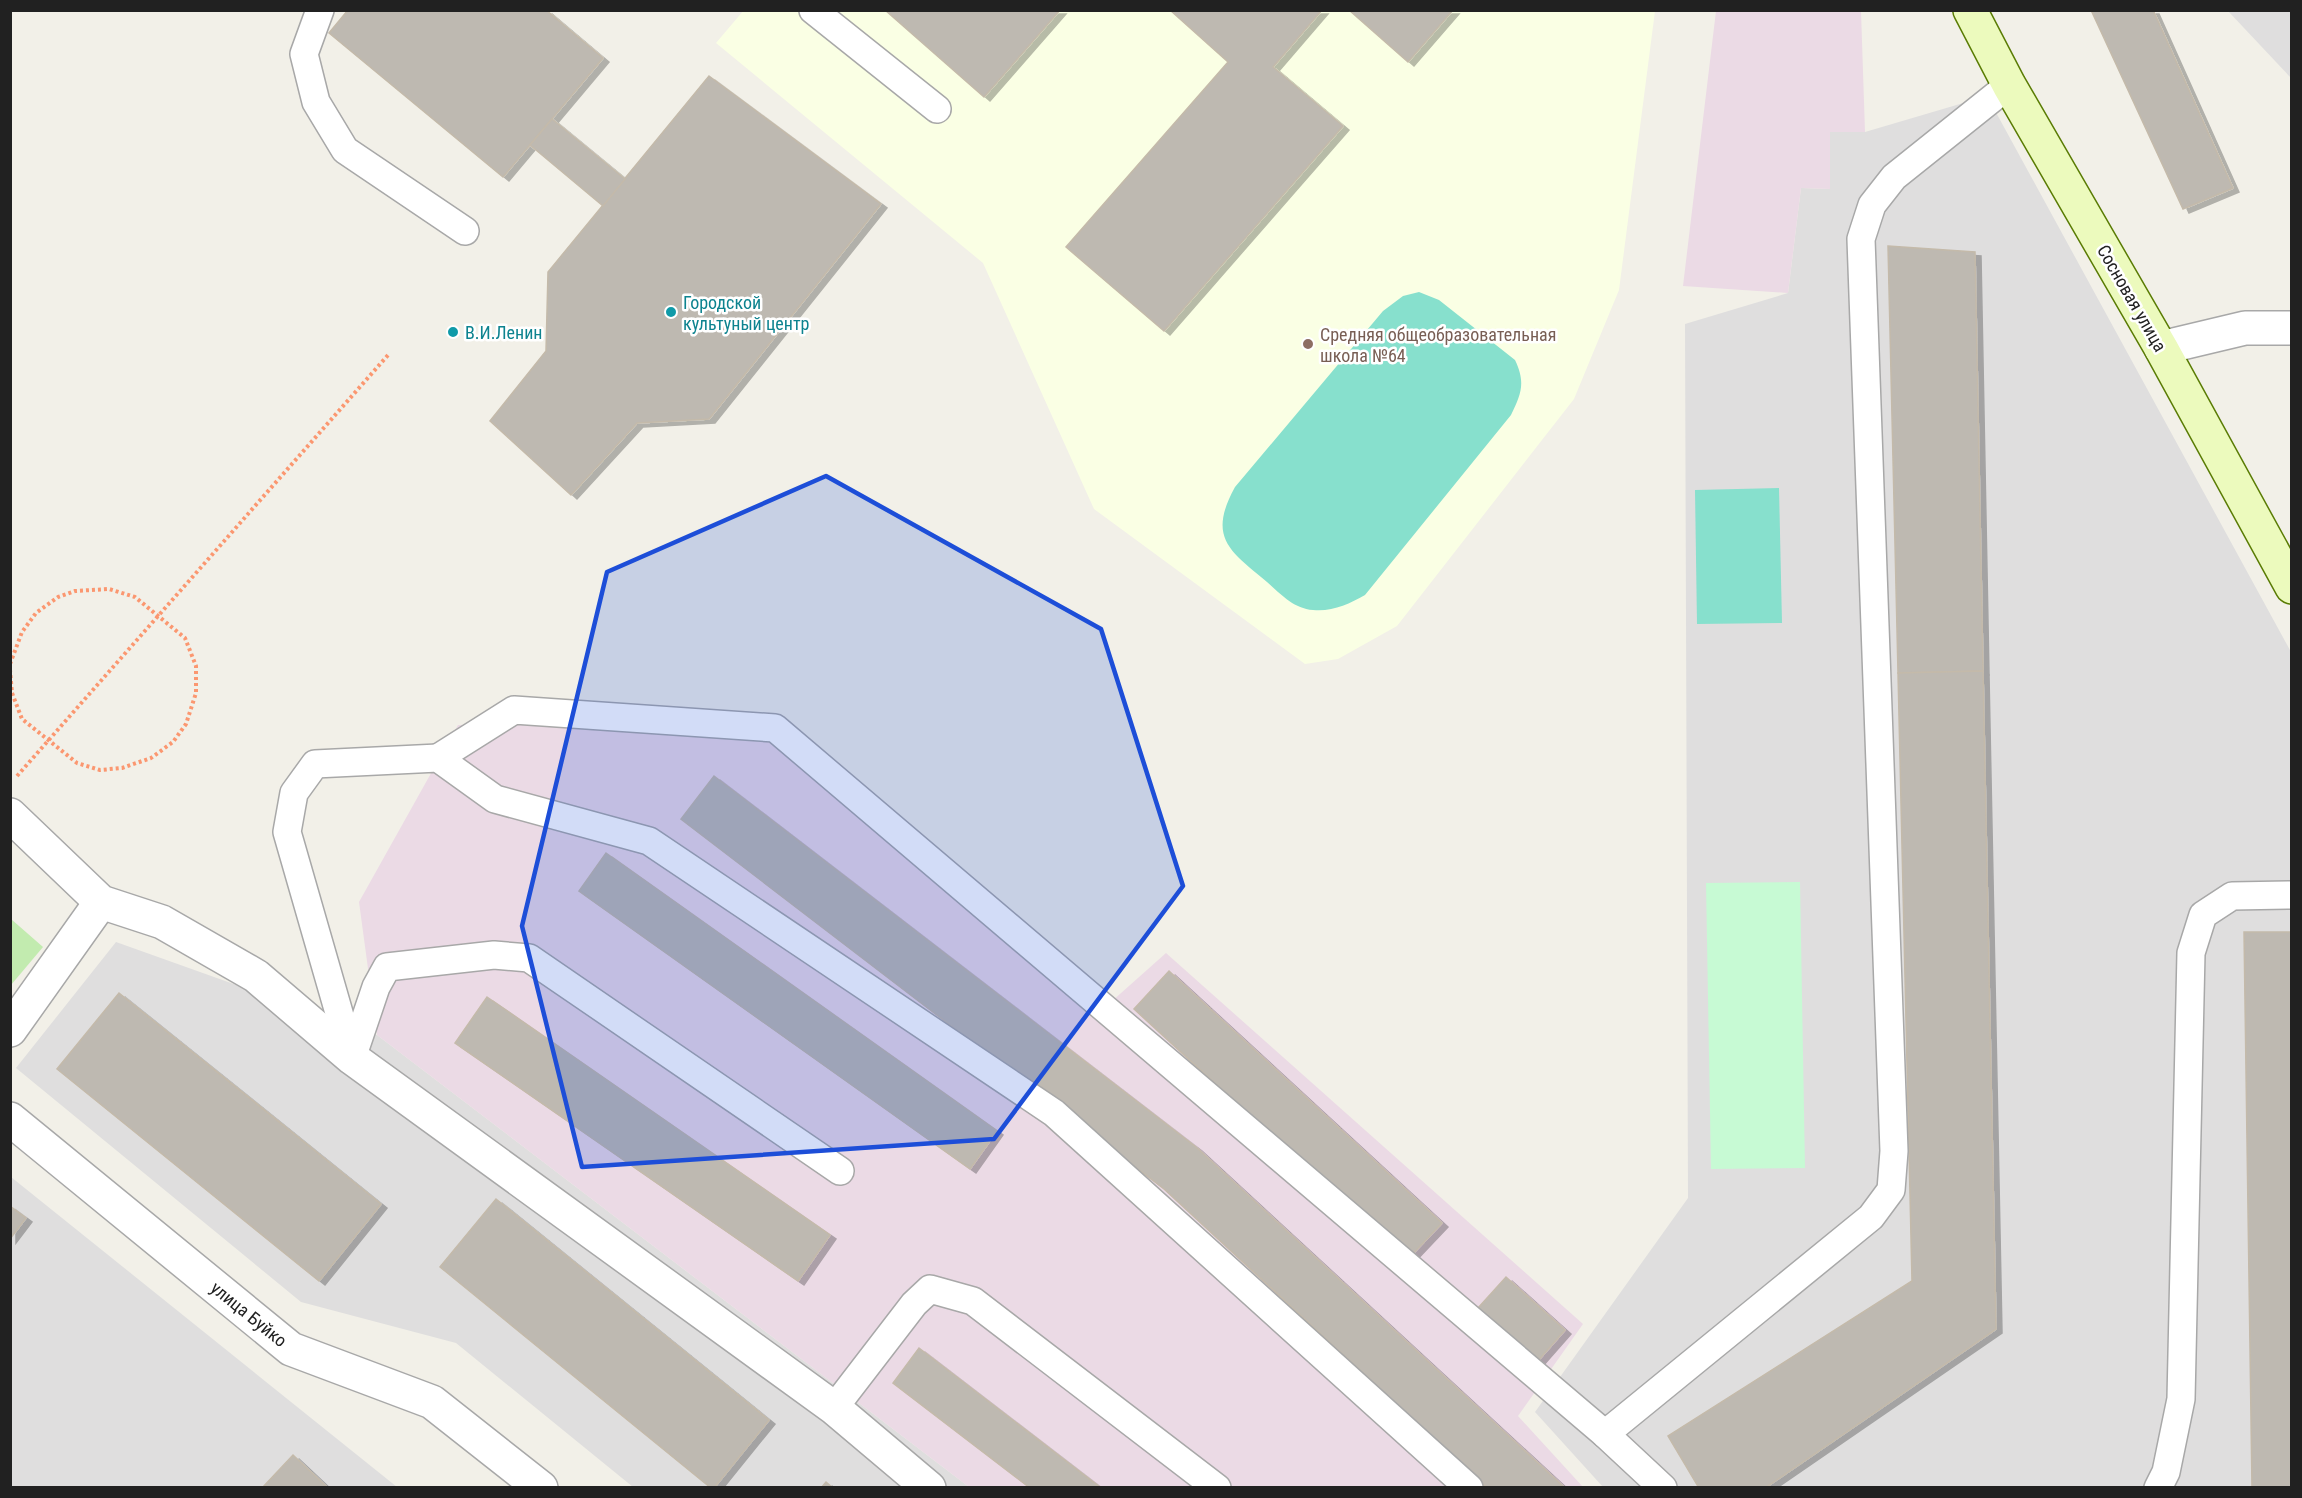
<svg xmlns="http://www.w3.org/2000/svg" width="2302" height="1498" viewBox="0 0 2302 1498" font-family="'Roboto Condensed',sans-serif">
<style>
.residential{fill:#dfdede}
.industrial{fill:#ebdae5}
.education{fill:#faffe4}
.grass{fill:#c2ebaf}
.park{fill:#c7fad4}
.pitch{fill:#87e0cd}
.building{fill:#beb9b1;stroke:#c4baaa;stroke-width:1.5;filter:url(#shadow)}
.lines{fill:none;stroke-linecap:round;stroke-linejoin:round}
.lane-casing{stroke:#a8a8a8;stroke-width:30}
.street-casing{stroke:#a8a8a8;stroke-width:36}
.secondary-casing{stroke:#5a7c04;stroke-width:36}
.path{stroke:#fb9770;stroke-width:4;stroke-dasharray:3 3;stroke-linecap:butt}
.lane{stroke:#fff;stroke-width:27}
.street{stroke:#fff;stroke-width:33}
.secondary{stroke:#ecfabd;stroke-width:33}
.marked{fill:#1d4ed8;fill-opacity:0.2;stroke:#1d4ed8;stroke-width:4.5;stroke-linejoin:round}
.culture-dot{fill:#0f9aa8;stroke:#fff;stroke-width:2}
.education-dot{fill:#8d6e63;stroke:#fff;stroke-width:2}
.labels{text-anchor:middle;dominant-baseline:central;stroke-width:5;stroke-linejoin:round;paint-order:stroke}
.street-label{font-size:18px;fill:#212121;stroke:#fff}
.culture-label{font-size:18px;fill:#0d838f;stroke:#fff;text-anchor:start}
.education-label{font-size:18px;fill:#785e54;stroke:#fff;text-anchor:start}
</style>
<defs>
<filter id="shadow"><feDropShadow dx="6" dy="4" stdDeviation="0" flood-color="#0004"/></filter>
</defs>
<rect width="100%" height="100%" fill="#f2f0e8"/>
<g class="residential">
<path d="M2228 11H2291V78Z"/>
<path d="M1987 96 2291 652V1487H1603L1535 1412 1688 1198 1685 324 1788 293 1801 188 1830 189V132H1865Z"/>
<path d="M116 942 377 1035 969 1487H633L456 1343 301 1302 16 1068Z"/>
<path d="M11 1177 397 1487H11Z"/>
</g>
<g class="industrial">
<path d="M1716 11H1861L1865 132H1830V189L1801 188 1788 293 1683 286Z"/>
<path d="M779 720 1102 1010 1166 953 1583 1324 1518 1416 1583 1487H969L377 1035 359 902 458 725Z"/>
</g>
<path class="education" d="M744 10 1655 11 1619 290 1574 399 1397 626 1338 659 1305 664 1094 509 983 263 716 43Z"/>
<path class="grass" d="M11 919 43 947 11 985Z"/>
<path class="park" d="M1800 882 1805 1168 1711 1169 1706 883Z"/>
<g class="pitch">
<path d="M1419 292 1439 300 1515 360C1526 383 1521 394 1511 415L1365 595C1349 604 1332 612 1313 610 1293 608 1282 595 1267 582 1230 551 1207 538 1235 487L1383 311 1403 296Z"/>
<path d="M1779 488 1782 623 1697 624 1695 490Z"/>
</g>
<g class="building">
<path d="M348 10H546L603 58 503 177 329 33Z"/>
<path d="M885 10H1060L984 97Z"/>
<path d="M1170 10H1322L1273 67 1343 126 1164 331 1066 247 1228 62Z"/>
<path d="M1349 10H1453L1408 62Z"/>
<path d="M2091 10H2153L2233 188 2183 209Z"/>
<path d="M709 76 881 204 709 419 637 423 571 495 490 421 546 351 548 272Z"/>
<path d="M552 119 625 179 603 206 530 145Z"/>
<path d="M1888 246 1975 252 1983 671 1898 673Z"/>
<path d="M1983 671 1996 1329 1765 1488H1699L1668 1436 1912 1281 1898 673Z"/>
<path d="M714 776 1196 1147 1565 1488H1487L1164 1189 681 819Z"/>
<path d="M606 853 997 1131 970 1169 579 891Z"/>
<path d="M2244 932H2292V1488H2252Z"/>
<path d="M1169 971 1442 1223 1407 1260 1134 1009Z"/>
<path d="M119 993 381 1204 319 1281 57 1069Z"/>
<path d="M487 997 830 1235 798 1281 455 1043Z"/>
<path d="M496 1199 769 1420 714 1488H711L440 1267Z"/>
<path d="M10 1206 26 1218 10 1239Z"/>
<path d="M1506 1277 1565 1330 1537 1362 1478 1308Z"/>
<path d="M919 1348 1101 1488H1030L893 1383Z"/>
<path d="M293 1455 328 1488H262Z"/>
<path d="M826 1482 833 1488H821Z"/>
</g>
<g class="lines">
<defs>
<g id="lane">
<path d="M320 10 304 54 316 102 345 150 465 231"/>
<path d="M813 10 937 109"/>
<path d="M438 758 514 710 775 728 1605 1434 1663 1488"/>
<path d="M352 1058 287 832 294 793 315 764 438 758 495 799 649 841 1054 1113 1469 1488"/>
<path d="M352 1058 376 987 387 967 494 955 529 958 840 1171"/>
<path d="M834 1408 914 1304 930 1289 973 1301 1217 1488"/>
<path d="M1605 1434 1871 1217 1891 1190 1894 1151 1861 239 1872 205 1894 177 2009 85"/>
<path d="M2158 1488 2166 1472 2181 1399 2191 953 2203 915 2232 896 2292 895"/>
</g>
<g id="street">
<path d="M2161 348 2245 328H2292"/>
<path d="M10 815 101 902 162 922 256 976 352 1058 834 1408 929 1488"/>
<path d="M10 1030 101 902"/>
<path d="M10 1119 291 1349 432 1402 541 1488"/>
</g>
<path id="secondary" d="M1970 10 2009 85 2161 348 2292 587"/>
</defs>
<use href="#lane" class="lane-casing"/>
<use href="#street" class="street-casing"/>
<use href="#secondary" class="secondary-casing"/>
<g class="path">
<path d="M10 664 22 632 36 613 58 597 75 591 109 589 135 597 185 638 196 666V693L186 724 173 742 151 758 122 768 100 770 77 763 22 719 12 693 10 670"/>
<path d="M17 776 389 354"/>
</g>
<use href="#lane" class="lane"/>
<use href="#street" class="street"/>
<use href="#secondary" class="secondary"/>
</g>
<path class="marked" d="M826 476 1101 629 1183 886 994 1139 582 1167 522 926 607 572Z"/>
<g class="culture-dot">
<circle cx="671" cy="312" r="6"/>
<circle cx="453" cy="332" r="6"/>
</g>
<circle class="education-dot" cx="1308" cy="344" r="6"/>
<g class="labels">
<g class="street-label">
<text transform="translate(2132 298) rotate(60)">Сосновая улица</text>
<text transform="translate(249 1314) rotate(39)">улица Буйко</text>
</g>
<g class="culture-label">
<text x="683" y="302">Городской<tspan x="683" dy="21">культуный центр</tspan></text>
<text x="465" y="332">В.И.Ленин</text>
</g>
<g class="education-label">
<text x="1320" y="334">Средняя общеобразовательная<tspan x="1320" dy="21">школа №64</tspan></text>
</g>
</g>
<rect width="2302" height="1498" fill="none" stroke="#212121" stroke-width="24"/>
</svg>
